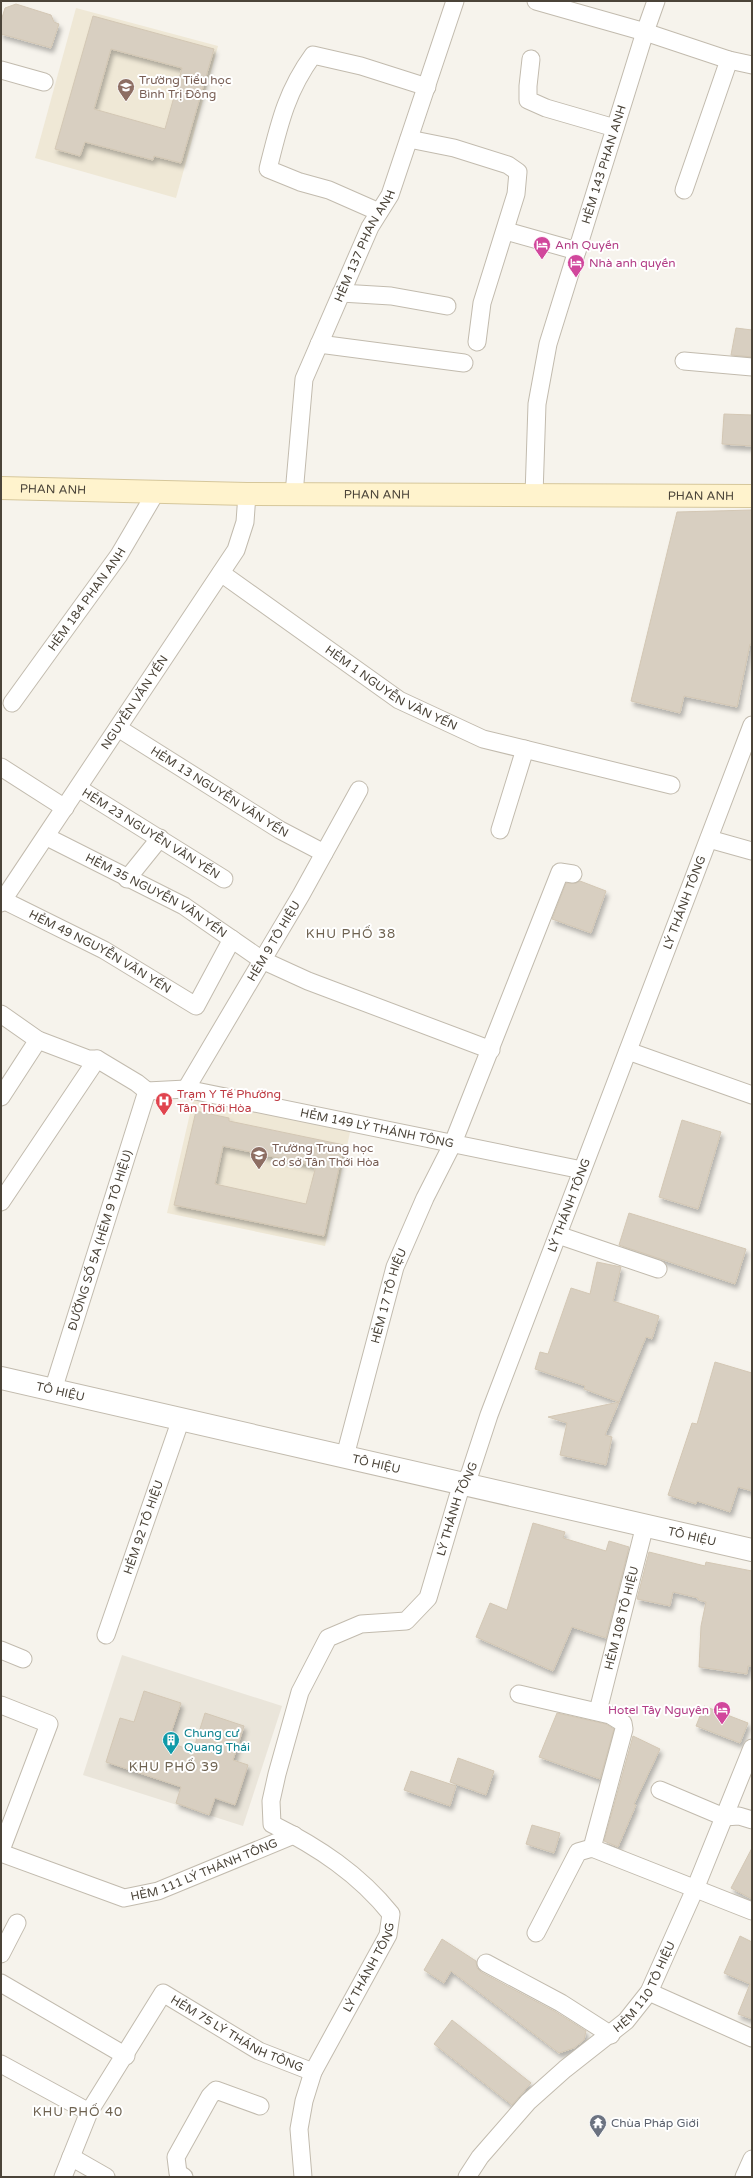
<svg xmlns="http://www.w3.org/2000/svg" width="753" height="2178" viewBox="0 0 753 2178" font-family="'Varela Round',sans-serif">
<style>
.residential{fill:#eae5da}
.education{fill:#efe8d6}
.building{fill:#d8cfc1;stroke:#d3c7b4;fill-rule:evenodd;filter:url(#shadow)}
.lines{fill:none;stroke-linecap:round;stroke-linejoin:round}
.minor-casing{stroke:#c2bbae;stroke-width:19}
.tertiary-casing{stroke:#c2bbae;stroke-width:24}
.secondary-casing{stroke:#d6c79b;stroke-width:24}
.minor{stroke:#fff;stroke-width:17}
.tertiary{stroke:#fff;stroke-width:22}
.secondary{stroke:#fff3cd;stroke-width:22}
.labels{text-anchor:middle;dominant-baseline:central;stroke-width:4;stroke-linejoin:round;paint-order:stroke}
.education-label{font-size:12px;fill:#785e54;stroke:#fff;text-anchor:start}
.street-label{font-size:12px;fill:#4b4439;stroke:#fff}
.hotel-label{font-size:12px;fill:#b23c85;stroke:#fff;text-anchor:start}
.health-label{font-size:12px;fill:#be3a42;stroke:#fff;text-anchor:start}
.culture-label{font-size:12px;fill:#0d838f;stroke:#fff;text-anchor:start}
.worship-label{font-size:12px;fill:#5b616d;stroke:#fff;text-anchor:start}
.neighbourhood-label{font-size:13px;letter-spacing:1px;fill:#6e6250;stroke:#fff}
</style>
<defs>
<filter id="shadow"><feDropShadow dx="2.5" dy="4.5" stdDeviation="2" flood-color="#0004"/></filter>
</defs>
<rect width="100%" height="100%" fill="#f6f3ec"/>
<path class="residential" d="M122 1655 282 1706 243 1826 83 1775Z"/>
<g class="education">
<path d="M76 8 218 46 176 198 35 158Z"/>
<path d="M195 1092 351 1128 325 1246 167 1213Z"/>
</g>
<g class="building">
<path d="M16 4 51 15 54 22 59 24 51 48 1 34V21L5 8Z"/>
<path d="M93 16 214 49 181 163 154 156 153 160 85 142 80 156 55 149ZM111 49 182 68 165 129 94 109Z"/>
<path d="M736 328 752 330V357L731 355Z"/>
<path d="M724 414 752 415V446L722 444Z"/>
<path d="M752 510V644H750L737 707 684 696 680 713 631 701 677 512Z"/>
<path d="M580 881 606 891 591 933 552 919 566 883H576Z"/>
<path d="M196 1111 229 1118V1121L344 1145 324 1236 174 1205ZM223 1146 316 1166 306 1204 215 1184Z"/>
<path d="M682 1120 721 1132 698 1209 659 1197Z"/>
<path d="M629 1213 746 1249 735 1284 619 1245Z"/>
<path d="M597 1262 621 1267 613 1301 659 1316 652 1339 646 1337 619 1402 584 1389 585 1386 535 1369 540 1352 548 1354 571 1288 590 1294Z"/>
<path d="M715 1362 752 1373V1491L738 1487 730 1512 697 1501 696 1504 668 1495 692 1423 697 1424Z"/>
<path d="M619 1402 605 1435 612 1437 606 1465 560 1455 567 1423 548 1417Z"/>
<path d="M533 1523 565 1532 563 1538 606 1551 609 1541 629 1547 606 1638 572 1627 553 1671 476 1637 490 1603 507 1610Z"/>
<path d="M649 1552 705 1566 706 1562 752 1571V1666H748L747 1674 699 1667 701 1626 706 1602 698 1600V1598L673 1592 670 1606 637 1599Z"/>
<path d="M144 1691 181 1703 168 1742 193 1751 205 1713 244 1726 233 1760 248 1765 235 1805 215 1798 209 1815 176 1803 181 1787 106 1762 120 1718 134 1722Z"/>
<path d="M704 1706 748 1723 740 1743 696 1726Z"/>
<path d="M557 1713 606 1724 614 1729 600 1779 539 1757Z"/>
<path d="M633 1736 660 1749 634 1804 636 1805 618 1847 604 1841Z"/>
<path d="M458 1758 494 1771 486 1795 450 1782Z"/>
<path d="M411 1771 456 1786 450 1806 404 1790Z"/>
<path d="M532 1825 560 1833 554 1853 526 1844Z"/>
<path d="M752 1848V1899L731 1888Z"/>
<path d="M740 1936 752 1942V2019L738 2014 750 1984 724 1973Z"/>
<path d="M442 1939 476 1961 477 1968 481 1972 556 2012 586 2031 584 2040 574 2048 559 2053 451 1971 444 1983 424 1970Z"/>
<path d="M452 2020 531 2083 512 2105 434 2044Z"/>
</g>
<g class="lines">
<defs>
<g id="minor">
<path d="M536 1 645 32 729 60 752 65"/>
<path d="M531 59 528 86V100L546 108 615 128"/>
<path d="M1 70 44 82"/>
<path d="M409 139 454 148 508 165 518 172 516 194 482 303 477 342"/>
<path d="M684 190 729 60"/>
<path d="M379 212 329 190 300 182 268 169C279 125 286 92 313 55L361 66 427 87"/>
<path d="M506 231 577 251"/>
<path d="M341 293 391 296 447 306"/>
<path d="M319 344 464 363"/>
<path d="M684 361 752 367"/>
<path id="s1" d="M294 494 304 379 370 227 390 195 455 1"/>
<path id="s2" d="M534 495 537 404 548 344 645 32 656 1"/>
<path id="s3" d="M221 573 399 700 483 739 671 785"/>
<path id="s4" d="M12 703 119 555 156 492"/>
<path id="s5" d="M118 728 280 830 324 853"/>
<path d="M1 767 65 808"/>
<path id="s6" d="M78 788 224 879"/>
<path d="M500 830 525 749"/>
<path id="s7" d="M47 837 184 906 262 960 308 981 491 1050"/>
<path d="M709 839 752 851"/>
<path d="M127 879 160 838"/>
<path id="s8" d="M3 900 104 950 196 1006 232 939"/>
<path id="s9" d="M1 903 236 550 245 522 247 494"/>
<path d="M1 1014 38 1040 88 1059H97L137 1083 147 1091"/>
<path d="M628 1051 752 1095"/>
<path id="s10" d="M186 1089 301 895 359 790"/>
<path id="s11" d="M147 1091 186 1089 582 1170"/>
<path d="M1 1097 38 1040"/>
<path d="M1 1202 97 1059"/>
<path d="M558 1235 658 1269"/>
<path id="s12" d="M53 1390 147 1091"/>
<path id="s13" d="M345 1456 395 1267 425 1198 453 1143 560 872 573 874"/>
<path id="s14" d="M106 1635 181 1419"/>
<path d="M1 1650 23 1659"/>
<path d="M519 1694 610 1715 623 1723 624 1729 592 1848"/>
<path d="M1 1705 49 1724 1 1850"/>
<path id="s15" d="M598 1711 645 1525"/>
<path d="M660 1790 724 1817 739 1816 752 1820"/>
<path id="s16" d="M1 1853 124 1898 158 1891 294 1835"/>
<path d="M536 1933 578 1852 592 1848 752 1911"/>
<path d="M1 1954 17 1923"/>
<path d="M486 1963 561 2003 611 2035"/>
<path d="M1 1983 126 2056"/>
<path d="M649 1992 752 2038"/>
<path d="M1 2064 89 2112"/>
<path d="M71 2157 106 2177"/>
<path id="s17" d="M63 2177 89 2112 163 1993 259 2051 313 2072"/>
<path d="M184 2177 178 2173 176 2157 210 2096 216 2090 260 2106"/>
<path id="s18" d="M303 2177 299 2129 304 2101 313 2072 388 1935 391 1914C359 1874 318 1847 272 1824L271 1801 277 1774 300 1692 328 1638 361 1624 406 1621 428 1598 459 1493 470 1473 489 1415 752 725"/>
<path id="s19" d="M467 2177 480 2157 528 2102 565 2069 626 2021 649 1992 695 1889 752 1748"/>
<path d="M744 2177 752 2159"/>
</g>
<g id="tertiary">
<path id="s20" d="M1 1378 752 1550"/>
</g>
<g id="secondary">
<path id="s21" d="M1 488 247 494 752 496"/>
</g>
</defs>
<use href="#minor" class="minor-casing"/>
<use href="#tertiary" class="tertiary-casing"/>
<use href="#secondary" class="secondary-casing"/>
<use href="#minor" class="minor"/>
<use href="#tertiary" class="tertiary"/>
<use href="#secondary" class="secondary"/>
</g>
<defs>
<symbol id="school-pin" viewBox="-11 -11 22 30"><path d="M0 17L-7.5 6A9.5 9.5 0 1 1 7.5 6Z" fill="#8d6e63" stroke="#fff"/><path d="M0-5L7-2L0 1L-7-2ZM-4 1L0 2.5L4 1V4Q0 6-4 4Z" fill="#fff"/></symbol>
<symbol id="hotel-pin" viewBox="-11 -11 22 30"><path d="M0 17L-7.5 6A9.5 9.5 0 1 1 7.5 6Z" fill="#d1479c" stroke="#fff"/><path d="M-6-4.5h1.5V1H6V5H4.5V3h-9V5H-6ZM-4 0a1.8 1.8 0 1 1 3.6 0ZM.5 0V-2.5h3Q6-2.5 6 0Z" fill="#fff"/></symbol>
<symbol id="hospital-pin" viewBox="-11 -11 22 30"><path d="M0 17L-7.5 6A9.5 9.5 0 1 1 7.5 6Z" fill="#e0444e" stroke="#fff"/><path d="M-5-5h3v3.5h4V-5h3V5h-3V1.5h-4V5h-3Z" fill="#fff"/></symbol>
<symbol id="building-pin" viewBox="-11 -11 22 30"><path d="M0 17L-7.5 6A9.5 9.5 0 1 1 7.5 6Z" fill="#0f9aa8" stroke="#fff"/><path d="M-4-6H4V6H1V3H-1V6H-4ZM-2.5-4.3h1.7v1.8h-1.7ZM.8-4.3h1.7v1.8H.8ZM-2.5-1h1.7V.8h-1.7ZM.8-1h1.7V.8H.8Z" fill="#fff"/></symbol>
<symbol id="temple-pin" viewBox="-11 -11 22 30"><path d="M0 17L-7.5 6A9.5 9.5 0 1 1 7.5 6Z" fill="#6b7280" stroke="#fff"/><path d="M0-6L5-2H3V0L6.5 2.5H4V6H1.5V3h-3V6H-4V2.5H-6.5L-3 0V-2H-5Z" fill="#fff"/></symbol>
</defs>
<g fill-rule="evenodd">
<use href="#school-pin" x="116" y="77" width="20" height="27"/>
<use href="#hotel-pin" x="532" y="235" width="20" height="27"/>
<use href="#hotel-pin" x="566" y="253" width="20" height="27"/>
<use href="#hospital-pin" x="154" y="1091" width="20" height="27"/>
<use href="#school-pin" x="249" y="1145" width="20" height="27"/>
<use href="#hotel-pin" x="712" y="1700" width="20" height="27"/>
<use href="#building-pin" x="161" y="1730" width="20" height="27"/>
<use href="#temple-pin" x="588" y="2113" width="20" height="27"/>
</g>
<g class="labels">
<g class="education-label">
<text x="139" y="80">Trường Tiểu học<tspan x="139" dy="14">Bình Trị Đông</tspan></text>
<text x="272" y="1148">Trường Trung học<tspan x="272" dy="14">cơ sở Tân Thới Hòa</tspan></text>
</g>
<g class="street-label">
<text stroke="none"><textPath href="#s2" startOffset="340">HẺM 143 PHAN ANH</textPath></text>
<text stroke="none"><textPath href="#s1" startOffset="262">HẺM 137 PHAN ANH</textPath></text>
<text stroke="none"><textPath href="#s21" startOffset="52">PHAN ANH</textPath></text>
<text stroke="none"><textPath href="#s21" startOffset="376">PHAN ANH</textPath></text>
<text stroke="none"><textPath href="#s21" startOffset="700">PHAN ANH</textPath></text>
<text stroke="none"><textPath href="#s4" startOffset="128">HẺM 184 PHAN ANH</textPath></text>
<text stroke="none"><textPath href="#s3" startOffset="206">HẺM 1 NGUYỄN VĂN YẾN</textPath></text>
<text stroke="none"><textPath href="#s9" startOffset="241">NGUYỄN VĂN YẾN</textPath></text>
<text stroke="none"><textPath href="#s5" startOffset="120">HẺM 13 NGUYỄN VĂN YẾN</textPath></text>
<text stroke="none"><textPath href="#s6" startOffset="86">HẺM 23 NGUYỄN VĂN YẾN</textPath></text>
<text stroke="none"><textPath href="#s7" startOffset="124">HẺM 35 NGUYỄN VĂN YẾN</textPath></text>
<text stroke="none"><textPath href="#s18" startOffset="1486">LÝ THÁNH TÔNG</textPath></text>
<text stroke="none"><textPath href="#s10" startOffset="172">HẺM 9 TÔ HIỆU</textPath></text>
<text stroke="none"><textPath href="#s8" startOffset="110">HẺM 49 NGUYỄN VĂN YẾN</textPath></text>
<text stroke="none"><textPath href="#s11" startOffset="234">HẺM 149 LÝ THÁNH TÔNG</textPath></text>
<text stroke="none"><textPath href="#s18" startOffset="1162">LÝ THÁNH TÔNG</textPath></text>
<text stroke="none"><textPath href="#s12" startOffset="157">ĐƯỜNG SỐ 5A (HẺM 9 TÔ HIỆU)</textPath></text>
<text stroke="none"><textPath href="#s13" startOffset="166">HẺM 17 TÔ HIỆU</textPath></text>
<text stroke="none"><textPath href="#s20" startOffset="61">TÔ HIỆU</textPath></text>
<text stroke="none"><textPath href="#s20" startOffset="385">TÔ HIỆU</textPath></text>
<text stroke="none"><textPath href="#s18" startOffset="838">LÝ THÁNH TÔNG</textPath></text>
<text stroke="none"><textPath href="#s14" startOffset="114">HẺM 92 TÔ HIỆU</textPath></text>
<text stroke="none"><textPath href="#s20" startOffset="709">TÔ HIỆU</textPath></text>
<text stroke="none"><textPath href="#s15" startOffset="96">HẺM 108 TÔ HIỆU</textPath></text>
<text stroke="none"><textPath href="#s16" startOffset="216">HẺM 111 LÝ THÁNH TÔNG</textPath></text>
<text stroke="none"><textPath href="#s18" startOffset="226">LÝ THÁNH TÔNG</textPath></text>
<text stroke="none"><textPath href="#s19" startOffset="263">HẺM 110 TÔ HIỆU</textPath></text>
<text stroke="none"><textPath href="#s17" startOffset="295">HẺM 75 LÝ THÁNH TÔNG</textPath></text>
</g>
<g class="hotel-label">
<text x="555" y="245">Anh Quyền</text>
<text x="589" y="263">Nhà anh quyền</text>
<text x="709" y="1710" text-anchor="end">Hotel Tây Nguyên</text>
</g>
<g class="health-label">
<text x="177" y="1094">Trạm Y Tế Phường<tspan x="177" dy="14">Tân Thới Hòa</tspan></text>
</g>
<g class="culture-label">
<text x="184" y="1733">Chung cư<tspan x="184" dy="14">Quang Thái</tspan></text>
</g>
<g class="worship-label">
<text x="611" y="2123">Chùa Pháp Giới</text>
</g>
<g class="neighbourhood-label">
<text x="351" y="934">KHU PHỐ 38</text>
<text x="174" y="1767">KHU PHỐ 39</text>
<text x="78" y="2112">KHU PHỐ 40</text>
</g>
</g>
<rect width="753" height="2178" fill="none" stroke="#4b4439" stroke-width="4"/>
</svg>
